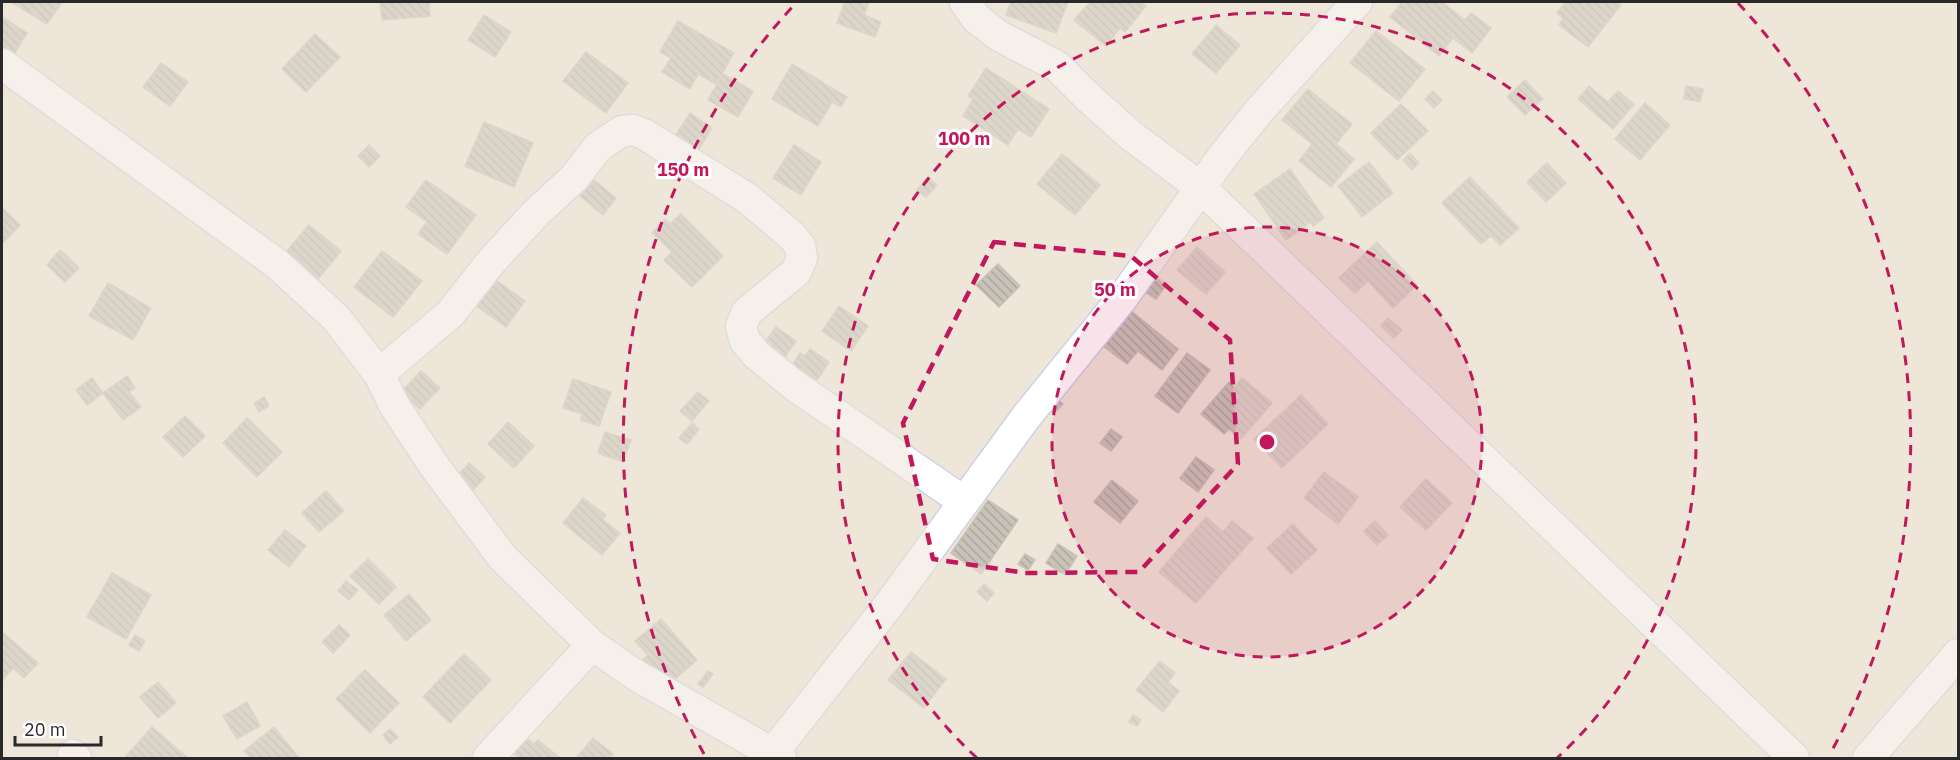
<svg xmlns="http://www.w3.org/2000/svg" width="1960" height="760" viewBox="0 0 1960 760" font-family="'IBM Plex Sans',sans-serif">
<style>
.building{fill:url(#building-back-hatch);stroke:#c8c2b3;stroke-width:1.5}
.lines{fill:none;stroke-linecap:round;stroke-linejoin:round}
.minor-casing{stroke:#cfd1e4;stroke-width:33}
.minor{stroke:#fff;stroke-width:30}
.marked{fill:none;stroke:#c2185b;stroke-width:4.5;stroke-dasharray:12 8;stroke-linejoin:round}
.ring{fill:none;stroke:#c2185b;stroke-width:3;stroke-dasharray:10 8}
.centre{fill:#c2185b;stroke:#fff;stroke-width:3}
.ring-label{font-size:18px;text-anchor:middle;font-weight:bold;fill:#c2185b;stroke:#fff;stroke-width:6;stroke-linejoin:round;paint-order:stroke}
</style>
<defs>
<pattern id="building-back-hatch" width="6" height="6" patternUnits="userSpaceOnUse" patternTransform="scale(1.5)"><rect width="6" height="6" fill="#c8c3b9"/><path d="M-1 5l2 2M0 0l6 6M5-1l2 2" fill="none" stroke="#aca89f"/></pattern>
</defs>
<rect width="100%" height="100%" fill="#ede6d9"/>
<g class="building">
<path d="M11 2H62L47 24Z"/>
<path d="M380 2H429L430 16 382 20Z"/>
<path d="M845 2H869L864 15 881 22 875 37 837 23Z"/>
<path d="M1011 2H1068L1056 33 1006 15Z"/>
<path d="M1090 2H1140L1146 6 1125 32 1120 28 1106 46 1074 20Z"/>
<path d="M1402 2H1442L1465 20 1471 13 1491 28 1472 53 1453 38 1439 56 1390 17Z"/>
<path d="M1566 2H1617L1621 5 1588 47 1559 25 1563 18 1557 13Z"/>
<path d="M484 15 511 32 495 57 468 40Z"/>
<path d="M2 17 27 33 8 64 2 60Z"/>
<path d="M678 21 734 53 716 84 698 74 690 89 662 72 671 58 660 52Z"/>
<path d="M1216 25 1240 45 1216 73 1192 54Z"/>
<path d="M1376 31 1425 69 1399 101 1350 63Z"/>
<path d="M315 34 340 57 306 92 282 69Z"/>
<path d="M586 52 628 83 606 113 563 81Z"/>
<path d="M161 63 188 82 170 106 143 87Z"/>
<path d="M792 64 847 97 841 107 832 102 818 126 772 99Z"/>
<path d="M986 68 1049 109 1031 137 1018 129 1008 145 963 116 973 99 968 96Z"/>
<path d="M723 74 753 91 738 117 708 100Z"/>
<path d="M1525 80 1543 99 1525 115 1507 97Z"/>
<path d="M1589 86 1608 102 1618 91 1634 104 1613 129 1578 99Z"/>
<path d="M1686 86 1703 89 1700 102 1684 99Z"/>
<path d="M1308 89 1352 124 1336 144 1354 159 1331 187 1299 161 1312 144 1282 120Z"/>
<path d="M1433 91 1442 100 1434 108 1425 99Z"/>
<path d="M1645 103 1670 125 1640 160 1615 139Z"/>
<path d="M1401 104 1428 131 1397 160 1371 133Z"/>
<path d="M690 113 712 128 691 162 668 147Z"/>
<path d="M484 122 533 143 514 187 465 166Z"/>
<path d="M369 145 380 156 369 167 358 156Z"/>
<path d="M794 145 821 162 801 195 773 178Z"/>
<path d="M1410 153 1419 163 1412 170 1403 160Z"/>
<path d="M1062 154 1100 185 1075 215 1037 184Z"/>
<path d="M1369 162 1393 193 1362 217 1338 186Z"/>
<path d="M1547 163 1566 183 1546 202 1527 182Z"/>
<path d="M1290 169 1324 218 1313 226 1311 222 1286 240 1254 194Z"/>
<path d="M928 177 937 185 926 197 917 190Z"/>
<path d="M1470 177 1519 228 1500 245 1491 236 1481 244 1442 203Z"/>
<path d="M426 180 476 215 447 254 418 234 427 222 406 207Z"/>
<path d="M594 180 616 198 603 215 580 196Z"/>
<path d="M2 208 20 225 2 244Z"/>
<path d="M681 214 723 256 692 287 664 260 672 252 652 233 665 219 670 224Z"/>
<path d="M309 225 341 251 318 279 286 252Z"/>
<path d="M1377 242 1417 285 1393 308 1368 281 1355 293 1339 278Z"/>
<path d="M1197 247 1225 272 1206 294 1177 270Z"/>
<path d="M60 250 79 268 65 282 47 265Z"/>
<path d="M382 251 422 281 393 317 354 287Z"/>
<path d="M998 264 1020 286 999 307 976 285Z"/>
<path d="M1151 273 1167 284 1156 299 1141 289Z"/>
<path d="M487 274 525 301 506 327 468 300Z"/>
<path d="M108 283 151 308 133 340 89 316Z"/>
<path d="M839 306 868 326 851 351 822 331Z"/>
<path d="M1130 310 1178 349 1162 370 1138 351 1127 364 1102 345Z"/>
<path d="M1388 318 1402 330 1394 338 1381 326Z"/>
<path d="M776 327 796 341 785 357 765 342Z"/>
<path d="M810 349 829 362 817 380 793 364 800 353 805 356Z"/>
<path d="M1187 353 1210 370 1178 413 1155 396Z"/>
<path d="M421 371 440 388 420 409 401 392Z"/>
<path d="M127 376 135 388 129 392 141 407 123 420 103 393Z"/>
<path d="M92 378 103 393 87 405 76 390Z"/>
<path d="M1242 378 1272 403 1241 439 1229 429 1224 434 1201 414 1229 382 1235 387Z"/>
<path d="M573 379 611 392 599 426 581 420 582 414 563 408Z"/>
<path d="M698 392 709 401 692 421 680 411Z"/>
<path d="M1052 394 1063 404 1054 413 1043 403Z"/>
<path d="M1301 395 1328 424 1282 468 1254 439Z"/>
<path d="M264 397 269 406 259 412 254 403Z"/>
<path d="M185 416 205 436 183 457 163 437Z"/>
<path d="M247 418 282 452 257 477 223 443Z"/>
<path d="M508 422 534 446 514 468 488 444Z"/>
<path d="M692 423 699 429 687 444 679 438Z"/>
<path d="M1111 429 1122 437 1111 451 1100 443Z"/>
<path d="M605 432 631 440 623 462 598 453Z"/>
<path d="M1196 457 1214 470 1198 492 1180 478Z"/>
<path d="M469 463 485 477 473 490 457 477Z"/>
<path d="M1324 472 1358 497 1338 524 1304 498Z"/>
<path d="M1426 479 1452 503 1426 530 1400 507Z"/>
<path d="M1112 480 1138 501 1120 523 1094 502Z"/>
<path d="M326 491 344 511 319 532 302 513Z"/>
<path d="M583 498 606 515 603 520 620 533 602 555 563 523Z"/>
<path d="M988 500 1018 520 981 574 951 553Z"/>
<path d="M1206 517 1223 532 1232 521 1253 538 1196 603 1159 572Z"/>
<path d="M1375 521 1388 535 1377 545 1364 531Z"/>
<path d="M1293 524 1317 550 1291 574 1267 548Z"/>
<path d="M285 530 306 546 289 567 268 550Z"/>
<path d="M1058 544 1077 556 1065 575 1046 563Z"/>
<path d="M1025 554 1035 560 1028 570 1018 564Z"/>
<path d="M368 559 396 587 379 604 350 576Z"/>
<path d="M112 573 151 595 126 639 87 617Z"/>
<path d="M346 581 358 590 349 600 338 591Z"/>
<path d="M984 584 994 593 987 601 977 592Z"/>
<path d="M409 594 431 620 406 641 384 615Z"/>
<path d="M661 619 697 660 666 687 642 660 648 655 635 641Z"/>
<path d="M339 625 350 635 333 653 322 642Z"/>
<path d="M2 632 38 663 24 678 13 668 2 681Z"/>
<path d="M135 635 145 641 139 651 129 645Z"/>
<path d="M911 652 946 679 924 708 888 680Z"/>
<path d="M464 654 491 680 450 723 423 697Z"/>
<path d="M1160 661 1175 673 1168 682 1179 691 1163 712 1136 690Z"/>
<path d="M365 670 399 703 370 733 336 699Z"/>
<path d="M708 671 713 674 703 687 698 684Z"/>
<path d="M158 682 176 703 158 718 140 697Z"/>
<path d="M247 702 260 726 237 739 223 716Z"/>
<path d="M1133 715 1141 720 1137 726 1129 722Z"/>
<path d="M152 727 188 758H129L126 756Z"/>
<path d="M274 727 299 758H251L244 751Z"/>
<path d="M390 729 398 737 390 744 383 735Z"/>
<path d="M521 733 534 744 538 740 560 758H520L508 749Z"/>
<path d="M593 738 613 754 609 758H576Z"/>
</g>
<g class="lines">
<defs>
<g id="minor">
<path d="M965 2 976 18 999 36 1057 66 1088 97 1129 134 1200 187 1794 758"/>
<path d="M2 64 277 264 336 318 379 374 394 405 435 467 503 558 592 645 637 676 781 758"/>
<path d="M379 374 450 314 490 263 536 213 574 178 598 147 622 131 633 130 644 134 747 198 792 236 800 246 802 258 796 272 747 312 741 326 745 341 757 355 795 386 963 501"/>
<path d="M73 755 76 758"/>
<path d="M488 758 592 645"/>
<path d="M769 758 888 606 1026 417 1124 296 1223 156 1259 111 1357 2"/>
<path d="M1868 758 1958 654"/>
</g>
</defs>
<use href="#minor" class="minor-casing"/>
<use href="#minor" class="minor"/>
</g>
<path d="M0 0H1960V760H0ZM994 242 1131 256 1230 340 1238 464 1139 572 1025 573 933 559 903 423Z" fill="#ede6d9" fill-opacity=".55" fill-rule="evenodd"/>
<path class="marked" d="M994 242 1131 256 1230 340 1238 464 1139 572 1025 573 933 559 903 423Z"/>
<circle cx="1267" cy="442" r="215" fill="#c2185b" fill-opacity=".12"/>
<g class="ring">
<circle cx="1267" cy="442" r="215"/>
<path d="M977 758A429 429 0 1 1 1557 758"/>
<path d="M704 754A644 644 0 0 1 796 3M1738 3A644 644 0 0 1 1830 754"/>
</g>
<circle cx="1267" cy="442" r="9" class="centre"/>
<g class="ring-label">
<text x="964" y="145">100 m</text>
<text x="683" y="176">150 m</text>
<text x="1115" y="296">50 m</text>
</g>
<rect width="1960" height="760" fill="none" stroke="#292929" stroke-width="6"/>
<path d="M15 736v9h86v-9" fill="none" stroke="#292929" stroke-width="3"/>
<text x="24" y="736" font-size="18" fill="#292929" stroke="#ffffff" stroke-width="4.5" paint-order="stroke">20 m</text>
</svg>
